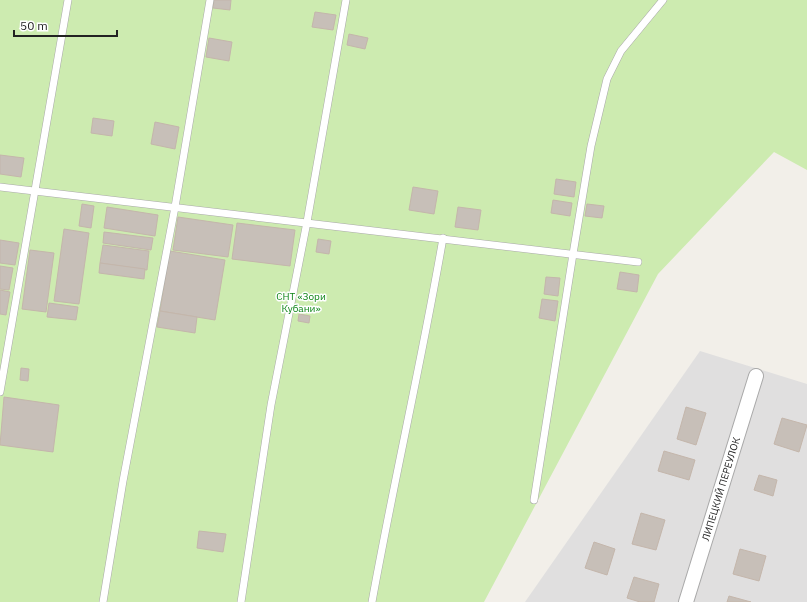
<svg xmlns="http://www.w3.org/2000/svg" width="807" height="602" viewBox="0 0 807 602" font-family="'IBM Plex Sans',sans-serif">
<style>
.residential{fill:#e0dfdf}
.grass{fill:#cdebb0}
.building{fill:#c7bfb8;stroke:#c4b6ab}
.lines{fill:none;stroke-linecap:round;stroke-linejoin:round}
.service-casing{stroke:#a9a9a9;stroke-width:8}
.minor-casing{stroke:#a9a9a9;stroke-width:16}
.service{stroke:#fff;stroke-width:7}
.minor{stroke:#fff;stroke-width:14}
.labels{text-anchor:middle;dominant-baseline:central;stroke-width:3;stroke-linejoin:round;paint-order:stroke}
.park-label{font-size:10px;fill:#0c8416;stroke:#fff}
.street-label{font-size:10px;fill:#222;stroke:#fff}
</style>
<rect width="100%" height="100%" fill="#f2efe9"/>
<path class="residential" d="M700 351 807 384V602H525Z"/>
<path class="grass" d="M0 0H807V170L774 152 658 274 484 602H0Z"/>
<g class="building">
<path d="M214 0H231L230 10 213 8Z"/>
<path d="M315 12 336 15 333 30 312 27Z"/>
<path d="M349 34 368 38 365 49 347 45Z"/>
<path d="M209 38 232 42 229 61 206 57Z"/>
<path d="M93 118 114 121 112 136 91 133Z"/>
<path d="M155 122 179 127 175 149 151 144Z"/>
<path d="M0 155 24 158 21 177 0 174Z"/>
<path d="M556 179 576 182 574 197 554 194Z"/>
<path d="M413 187 438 191 434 214 409 210Z"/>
<path d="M553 200 572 203 570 216 551 213Z"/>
<path d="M82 204 94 206 91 228 79 226Z"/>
<path d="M587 204 604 206 602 218 585 216Z"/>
<path d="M107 207 158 215 155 236 104 228Z"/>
<path d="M458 207 481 210 478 230 455 227Z"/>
<path d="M178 217 233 225 228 257 173 250Z"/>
<path d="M237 223 295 230 290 266 232 259Z"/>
<path d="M64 229 89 233 79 304 54 301Z"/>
<path d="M104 232 153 238 151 250 103 243Z"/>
<path d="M318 239 331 241 329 254 316 252Z"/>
<path d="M0 240 19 243 15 265 0 263Z"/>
<path d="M103 245 149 251 147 270 100 263Z"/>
<path d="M30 250 54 253 46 312 22 309Z"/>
<path d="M170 251 225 260 215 320 160 311Z"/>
<path d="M100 263 145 269 144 279 99 273Z"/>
<path d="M0 266 13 268 9 290 0 289Z"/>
<path d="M620 272 639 275 637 292 617 289Z"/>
<path d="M546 277 560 278 558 296 544 294Z"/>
<path d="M0 290 10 292 6 315 0 314Z"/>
<path d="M542 299 558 301 555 321 539 318Z"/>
<path d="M49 303 78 307 76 320 47 317Z"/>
<path d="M160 311 197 317 195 333 157 327Z"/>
<path d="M299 314 310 316 309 323 298 321Z"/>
<path d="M21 368 29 369 28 381 20 380Z"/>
<path d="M4 397 59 405 53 452 0 445Z"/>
<path d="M686 407 706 413 696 445 677 439Z"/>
<path d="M782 418 807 425 799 452 774 444Z"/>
<path d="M664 451 695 460 689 480 658 471Z"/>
<path d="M759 475 777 480 773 496 754 490Z"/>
<path d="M641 513 665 520 656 550 632 544Z"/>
<path d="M199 531 226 534 223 552 197 548Z"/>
<path d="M594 542 615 549 607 575 585 568Z"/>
<path d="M740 549 766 556 759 581 733 574Z"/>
<path d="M634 577 659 584 654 602H640L627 598Z"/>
<path d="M729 596 751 602H727Z"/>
</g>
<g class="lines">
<defs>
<g id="service">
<path d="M0 187 638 262"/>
<path d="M0 392 68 0"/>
<path d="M534 500 573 254 591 146 607 79 621 51 663 0"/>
<path d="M103 602 123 481 175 207 210 0"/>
<path d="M241 602 271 405 307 222 346 0"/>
<path d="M372 602C394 480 422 360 443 238"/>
</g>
<path id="minor" d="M686 602 756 376"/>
</defs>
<use href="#service" class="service-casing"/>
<use href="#minor" class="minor-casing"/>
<use href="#service" class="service"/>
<use href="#minor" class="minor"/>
</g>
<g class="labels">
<g class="park-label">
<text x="301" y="296">СНТ «Зори<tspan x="301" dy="12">Кубани»</tspan></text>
</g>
<g class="street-label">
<text transform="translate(721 489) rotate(-73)">ЛИПЕЦКИЙ ПЕРЕУЛОК</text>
</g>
</g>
<path d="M14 30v6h103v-6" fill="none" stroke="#222222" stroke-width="2"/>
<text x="20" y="30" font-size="12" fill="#222222" stroke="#ffffff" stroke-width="3" paint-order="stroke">50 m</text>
</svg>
